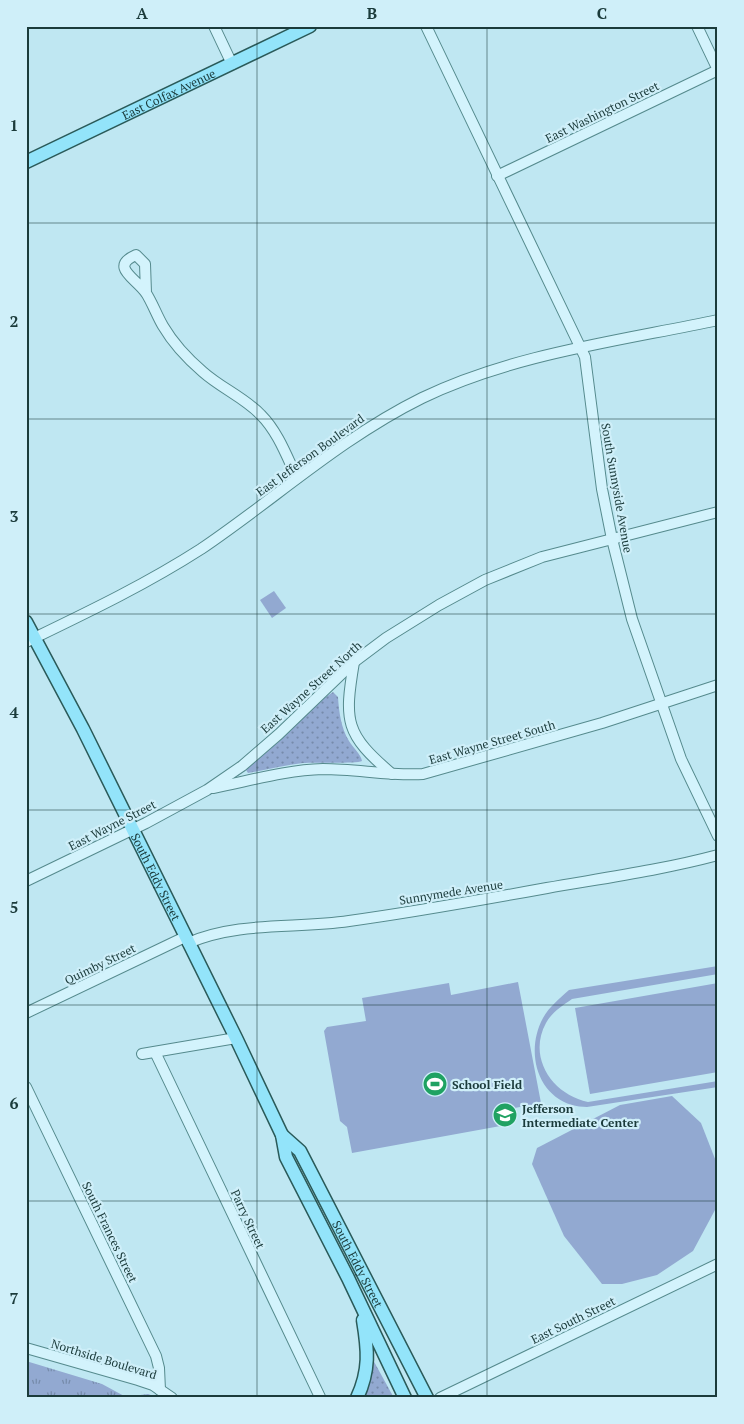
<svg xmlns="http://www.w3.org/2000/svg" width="744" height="1424" viewBox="0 0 744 1424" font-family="'PT Serif',serif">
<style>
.grass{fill:url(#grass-dots)}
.park{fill:url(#park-tufts)}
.pitch{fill:#92a9d1}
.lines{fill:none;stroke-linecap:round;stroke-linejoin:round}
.minor-casing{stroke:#558a8d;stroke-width:12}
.major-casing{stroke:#2a5a59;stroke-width:15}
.minor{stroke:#d3f3fc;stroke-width:10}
.major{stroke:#93e4fa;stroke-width:12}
.grid{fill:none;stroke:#1b3b3b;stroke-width:1;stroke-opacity:0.55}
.labels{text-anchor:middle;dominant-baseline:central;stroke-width:4.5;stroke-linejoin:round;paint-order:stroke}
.street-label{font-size:12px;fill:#1b3b3b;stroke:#cfeff9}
.poi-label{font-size:12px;font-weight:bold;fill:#1b3b3b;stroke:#cfeff9;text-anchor:start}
.neatline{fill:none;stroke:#1b3b3b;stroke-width:2}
.grid-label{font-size:16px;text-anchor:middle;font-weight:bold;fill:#1b3b3b}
</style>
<defs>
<pattern id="grass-dots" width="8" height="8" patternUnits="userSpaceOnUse" patternTransform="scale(1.25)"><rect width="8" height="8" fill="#92a9d1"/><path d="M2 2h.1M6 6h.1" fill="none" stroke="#768bab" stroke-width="1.8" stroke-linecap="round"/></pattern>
<pattern id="park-tufts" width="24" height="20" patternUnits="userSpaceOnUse" patternTransform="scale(1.25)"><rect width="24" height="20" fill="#92a9d1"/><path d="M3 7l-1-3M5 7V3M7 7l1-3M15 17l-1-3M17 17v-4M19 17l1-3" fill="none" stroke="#768bab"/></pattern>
</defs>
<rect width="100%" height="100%" fill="#bfe7f2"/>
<g class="grass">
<path d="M333 692 338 697C339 712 341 728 349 741 353 748 361 754 362 761 356 764 314 762 303 763 285 765 266 770 248 773L246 770 248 767 277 743 320 701Z"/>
<path d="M372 1358 394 1398H361Z"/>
</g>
<path class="park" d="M26 1361 102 1384 126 1397 148 1394 159 1398H26Z"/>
<g class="pitch">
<path d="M274 591 286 608 272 618 260 600Z"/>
<path d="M718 966V974L572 999C562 1006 552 1012 546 1023 527 1058 553 1095 588 1102L718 1081V1087L587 1107C582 1107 576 1106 572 1105 535 1094 526 1049 543 1018 549 1007 560 998 569 990Z"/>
<path d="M518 982 541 1103 504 1110 506 1125 352 1153 347 1127 340 1121 324 1031 327 1027 366 1021 362 998 449 983 451 995Z"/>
<path d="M718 983V1072L590 1094 575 1008Z"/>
<path d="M672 1096 701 1123 717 1164 715 1210 693 1251 657 1275 622 1284H602L564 1236 532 1164 537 1148 620 1105Z"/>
</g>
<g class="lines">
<defs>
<g id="minor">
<path d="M214 26 232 64"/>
<path d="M426 26 585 357 602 489 612 539 632 619 681 759 718 836"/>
<path d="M697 26 718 70"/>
<path d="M497 176 718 70"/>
<path d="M146 293 145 264 136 255C109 267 136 278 146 293 152 302 157 316 163 326 173 343 189 360 203 372 221 388 245 398 261 415 278 432 287 457 297 478"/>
<path d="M26 642C86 613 145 585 201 549 275 499 341 438 422 398 513 354 619 341 718 320"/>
<path d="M354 662C344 722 345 734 392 774"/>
<path d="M213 788C249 781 286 770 323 769 357 769 390 776 423 774L602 723 718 685"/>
<path d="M26 881 146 823 207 790 242 766 279 734 354 662 386 638 439 605 485 580 542 557 718 512"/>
<path d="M188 943C239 921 295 929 349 921 415 912 481 900 547 888 604 878 662 870 718 855"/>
<path d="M26 1013 185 937"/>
<path d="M155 1052 320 1397"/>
<path d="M142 1054 236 1038"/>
<path d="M26 1087 156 1356 159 1368 160 1390"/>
<path d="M26 1348 138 1380 153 1385 172 1398"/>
<path d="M440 1398 718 1264"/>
</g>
<g id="major">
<path id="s1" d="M26 162 310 26"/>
<path id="s2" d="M26 622 83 729 236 1038 282 1135 286 1157 348 1278 405 1398"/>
<path id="s3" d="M282 1135 300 1151 427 1398"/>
<path d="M357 1398C370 1370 368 1350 363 1320"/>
</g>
</defs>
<use href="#minor" class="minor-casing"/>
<use href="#major" class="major-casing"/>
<use href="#minor" class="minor"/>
<use href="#major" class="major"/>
</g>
<path class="grid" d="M257 26V1398M487 26V1398M26 223H718M26 419H718M26 614H718M26 810H718M26 1005H718M26 1201H718"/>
<defs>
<symbol id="stadium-disc" viewBox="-11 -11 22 22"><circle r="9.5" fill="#1fa262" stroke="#cfeff9"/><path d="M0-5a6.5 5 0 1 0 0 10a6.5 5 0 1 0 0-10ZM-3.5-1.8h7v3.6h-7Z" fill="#fff"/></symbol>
<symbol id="school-disc" viewBox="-11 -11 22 22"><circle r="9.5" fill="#1fa262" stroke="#cfeff9"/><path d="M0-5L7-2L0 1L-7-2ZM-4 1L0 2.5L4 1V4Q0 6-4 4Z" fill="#fff"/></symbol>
</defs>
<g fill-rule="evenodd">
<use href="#stadium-disc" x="421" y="1070" width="28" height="28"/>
<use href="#school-disc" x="491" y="1101" width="28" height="28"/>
</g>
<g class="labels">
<g class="street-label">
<text stroke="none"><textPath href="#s1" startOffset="158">East Colfax Avenue</textPath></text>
<text transform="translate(602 112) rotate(-26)">East Washington Street</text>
<text transform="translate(310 455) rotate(-36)">East Jefferson Boulevard</text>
<text transform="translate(617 488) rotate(80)">South Sunnyside Avenue</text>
<text transform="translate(311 687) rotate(-42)">East Wayne Street North</text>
<text transform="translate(492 742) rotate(-16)">East Wayne Street South</text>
<text transform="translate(112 825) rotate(-27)">East Wayne Street</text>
<text stroke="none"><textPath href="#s2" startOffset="286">South Eddy Street</textPath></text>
<text transform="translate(451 892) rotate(-9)">Sunnymede Avenue</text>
<text transform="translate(100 964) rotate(-26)">Quimby Street</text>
<text transform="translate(248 1219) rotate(65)">Parry Street</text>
<text transform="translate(110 1232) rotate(64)">South Frances Street</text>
<text stroke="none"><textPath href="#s3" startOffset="151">South Eddy Street</textPath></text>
<text transform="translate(573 1320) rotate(-26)">East South Street</text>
<text transform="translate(104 1359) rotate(17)">Northside Boulevard</text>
</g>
<g class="poi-label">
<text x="452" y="1084">School Field</text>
<text x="522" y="1108">Jefferson<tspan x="522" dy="14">Intermediate Center</tspan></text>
</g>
</g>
<rect width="744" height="1424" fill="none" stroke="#cfeff9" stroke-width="55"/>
<rect x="28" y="28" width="688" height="1368" class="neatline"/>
<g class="grid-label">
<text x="142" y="19">A</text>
<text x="372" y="19">B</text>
<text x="602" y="19">C</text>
<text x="14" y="131">1</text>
<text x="14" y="327">2</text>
<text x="14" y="522">3</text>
<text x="14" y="718">4</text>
<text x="14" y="913">5</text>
<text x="14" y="1109">6</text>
<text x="14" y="1304">7</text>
</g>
</svg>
